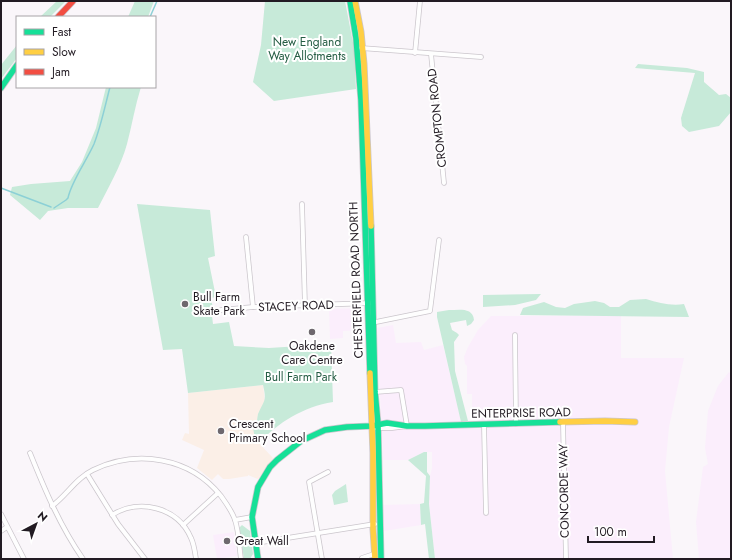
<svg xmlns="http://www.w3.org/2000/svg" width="732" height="560" viewBox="0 0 732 560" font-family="Jost,sans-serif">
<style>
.built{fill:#fbeefc}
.education{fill:#fbefe7}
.green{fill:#c7ead9}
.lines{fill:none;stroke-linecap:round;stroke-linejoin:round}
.stream{stroke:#8cd0d6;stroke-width:1.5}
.street-casing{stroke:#cbc6cc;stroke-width:5.5}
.fast-casing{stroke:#cbc6cc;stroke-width:7}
.slow-casing{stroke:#cbc6cc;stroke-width:7}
.jam-casing{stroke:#cbc6cc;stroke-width:7}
.street{stroke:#fefefe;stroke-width:4}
.fast{stroke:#16e098;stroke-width:5.5}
.slow{stroke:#ffcf43;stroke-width:5.5}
.jam{stroke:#f24e42;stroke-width:5.5}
.poi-dot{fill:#6e686e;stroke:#fff;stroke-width:1.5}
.labels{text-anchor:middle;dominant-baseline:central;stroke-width:4;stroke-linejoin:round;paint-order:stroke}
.park-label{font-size:12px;fill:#255d44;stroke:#fff}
.street-label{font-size:12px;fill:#221b23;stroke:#fff}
.poi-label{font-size:12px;fill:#221b23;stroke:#fff;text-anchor:start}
</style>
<rect width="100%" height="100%" fill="#faf6fa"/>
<g class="built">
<path d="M361 308 363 330 343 331V338L330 339 329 309Z"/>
<path d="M491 316H621V358H684L669 427 665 471 673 559H435L429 504 430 476 432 468V452H424L408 460H383L377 328 393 325 396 343 421 342 424 350 443 345 461 421H478L472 412V394H467V366L465 364 464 357 468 347 478 330Z"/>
<path d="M729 372 731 374V559H699L696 522 703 467 708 464 705 448 708 411 718 386Z"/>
<path d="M420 504 421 525 384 531 383 505Z"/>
<path d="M234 532 237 556 217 559 213 535Z"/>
</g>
<path class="education" d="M263 385 265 402 258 414 255 439 273 458 258 479 248 475V476L229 479H223L218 474 212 480 197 468 204 450 182 440 185 433 189 434 188 393Z"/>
<g class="green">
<path d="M57 1H66L50 17H40Z"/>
<path d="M135 1H154L148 17H128Z"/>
<path d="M265 1H345L354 48 356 89 274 101 253 82 261 45Z"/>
<path d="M17 45V58L1 79V65Z"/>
<path d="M638 64 687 68 704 72V82L719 95 726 94 731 98V112L719 126 689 132 682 126 681 118 695 73 635 68Z"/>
<path d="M106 87H141C135 106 132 125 127 144 121 166 108 188 98 208H68L48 211 40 220 10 195 12 187 31 184 70 181 82 162 96 128Z"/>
<path d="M137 204 210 210 215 256 208 258 216 297 211 298 214 315 212 316 213 324 229 322 234 346 269 348 331 344 333 402C303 407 279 422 259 443L255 439 253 428 256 427C257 423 257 418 258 414 264 400 267 402 263 385L188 393 182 349 163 350Z"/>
<path d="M541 294 536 300 515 305 483 307V295Z"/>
<path d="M646 299C659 303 671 306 684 304L689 317 520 315 523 308 544 302 556 307 565 308 574 304 595 301 604 303 610 307H619L630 300Z"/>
<path d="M449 310C459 310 473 307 474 320L471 324 467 326 466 320 450 323 452 330 457 333 459 335 454 342 455 371 468 421 461 422 437 317V312Z"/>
<path d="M424 452H427V472L430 476 429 504 435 559H429L425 524 421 525 420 504 424 503 426 476 408 460Z"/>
<path d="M346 484 348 502 334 505 332 495 335 491Z"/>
<path d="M242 525 250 531 253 554 250 559H244L239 528Z"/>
</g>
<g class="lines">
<g class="stream">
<path d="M150 17 157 1"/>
<path d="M1 188 51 207"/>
<path d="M54 208 66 200 68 198C71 182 87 160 94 144 101 126 105 106 110 87"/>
</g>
<defs>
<g id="street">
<path d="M361 48 481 57"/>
<path d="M415 53 420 1"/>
<path d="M431 54 444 183"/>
<path d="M302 204 305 306"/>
<path d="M246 237 253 307"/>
<path d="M221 310 253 307 372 303"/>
<path d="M371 323 430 311 439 240"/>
<path d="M515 335 516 424"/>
<path d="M375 392 401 390 407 426 392 428H376"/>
<path d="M563 423 566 559"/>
<path d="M484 425 486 513"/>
<path d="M30 453C45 490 60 526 83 559"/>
<path d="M87 474 118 524 145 559"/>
<path d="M52 506C67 495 76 478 93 470 137 449 190 457 221 496 226 503 232 511 235 520 239 532 239 546 241 559"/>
<path d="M1 514 24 559"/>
<path d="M112 515C139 498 178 507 191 538 194 544 195 552 196 559"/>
<path d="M235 520 252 517"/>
<path d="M183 525 218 493"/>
<path d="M1 531 7 527"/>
<path d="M256 543 375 524"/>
<path d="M322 559 309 482 328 472"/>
<path d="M363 559 362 558 374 554"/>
</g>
<g id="fast">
<path d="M350 1 356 38 361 100 370 373"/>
<path d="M1 88 17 65"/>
<path d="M371 226 375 392 378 424 381 559"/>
<path d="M258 559 252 517 258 487 270 467 277 460 301 441 325 430 347 427 372 426 387 423 407 426H425L560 422"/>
</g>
<g id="slow">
<path d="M355 1 361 32 364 64 371 226"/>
<path d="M370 373 373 453V529L375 559"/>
<path d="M560 422 605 421 635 422"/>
</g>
<path id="jam" d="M58 17 73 1"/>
</defs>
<use href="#street" class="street-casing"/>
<use href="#fast" class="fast-casing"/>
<use href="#slow" class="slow-casing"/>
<use href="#jam" class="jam-casing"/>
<use href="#street" class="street"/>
<use href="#fast" class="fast"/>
<use href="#slow" class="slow"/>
<use href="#jam" class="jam"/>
</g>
<g class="poi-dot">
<circle cx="185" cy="304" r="4"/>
<circle cx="312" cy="332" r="4"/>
<circle cx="221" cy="431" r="4"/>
<circle cx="227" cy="541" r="4"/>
</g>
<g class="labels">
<g class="park-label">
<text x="307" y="42">New England<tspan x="307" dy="14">Way Allotments</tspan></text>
<text x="301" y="377">Bull Farm Park</text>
</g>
<g class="street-label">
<text transform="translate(437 118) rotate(-96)">CROMPTON ROAD</text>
<text transform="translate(356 280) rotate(-92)">CHESTERFIELD ROAD NORTH</text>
<text transform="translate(296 306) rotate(-2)">STACEY ROAD</text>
<text transform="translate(521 413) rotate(-1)">ENTERPRISE ROAD</text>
<text transform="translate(564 491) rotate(-91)">CONCORDE WAY</text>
</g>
<g class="poi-label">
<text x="193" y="297">Bull Farm<tspan x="193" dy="14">Skate Park</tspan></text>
<text x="312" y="346" text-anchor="middle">Oakdene<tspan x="312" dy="14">Care Centre</tspan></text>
<text x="229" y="424">Crescent<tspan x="229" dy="14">Primary School</tspan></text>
<text x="235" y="541">Great Wall</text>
</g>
</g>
<rect width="732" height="560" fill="none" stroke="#221b23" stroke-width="4"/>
<rect x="16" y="16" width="140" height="72" fill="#ffffff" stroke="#a7a4a7"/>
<rect x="24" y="29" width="20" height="6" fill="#16e098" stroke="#a7a4a7"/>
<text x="52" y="36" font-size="12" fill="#221b23">Fast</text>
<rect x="24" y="49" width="20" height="6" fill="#ffcf43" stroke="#a7a4a7"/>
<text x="52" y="56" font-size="12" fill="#221b23">Slow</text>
<rect x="24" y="69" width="20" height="6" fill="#f24e42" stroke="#a7a4a7"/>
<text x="52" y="76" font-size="12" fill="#221b23">Jam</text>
<g transform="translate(36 524) rotate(41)" stroke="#ffffff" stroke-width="3" paint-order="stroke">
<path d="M0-3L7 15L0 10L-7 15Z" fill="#221b23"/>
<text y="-6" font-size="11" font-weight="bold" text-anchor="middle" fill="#221b23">N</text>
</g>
<path d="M588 536v6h66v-6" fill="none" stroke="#221b23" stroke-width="2"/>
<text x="594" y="536" font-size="12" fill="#221b23" stroke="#ffffff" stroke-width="3" paint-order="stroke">100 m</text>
</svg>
